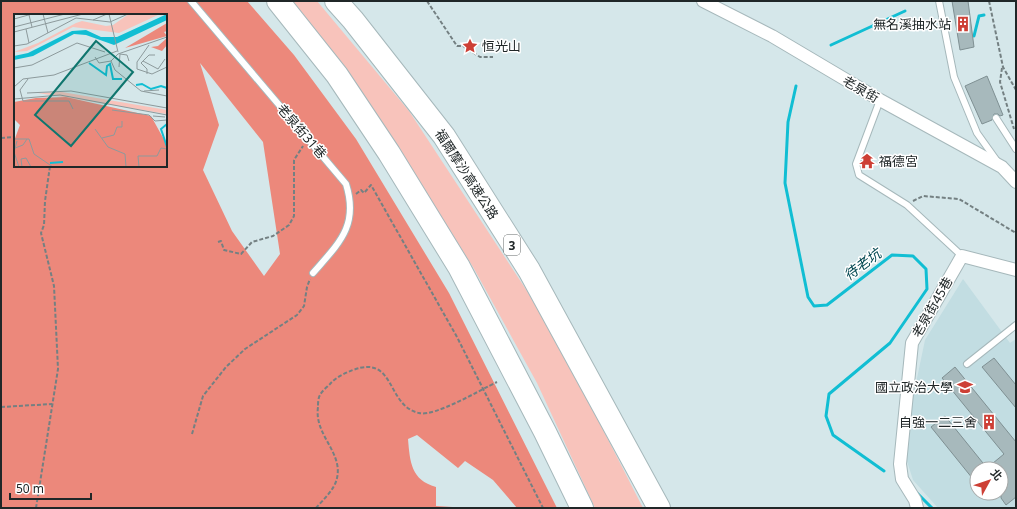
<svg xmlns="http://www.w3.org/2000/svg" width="1017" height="509" viewBox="0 0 1017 509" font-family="'Noto Sans','Noto Sans TC',sans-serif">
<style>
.built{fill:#c2dde2;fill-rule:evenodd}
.green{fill:#f8c3bb}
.forest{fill:#ec887b;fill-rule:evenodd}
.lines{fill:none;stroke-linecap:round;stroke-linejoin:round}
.stream{stroke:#11bed3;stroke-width:3}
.building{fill:#a7b9bc;stroke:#7f9093}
.service-casing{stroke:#a6b8bb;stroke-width:8}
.minor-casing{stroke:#a6b8bb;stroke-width:14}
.motorway-casing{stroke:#a6b8bb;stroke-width:24}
.path{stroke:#748082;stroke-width:2;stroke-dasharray:4 2;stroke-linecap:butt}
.service{stroke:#fff;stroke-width:6}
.minor{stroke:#fff;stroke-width:12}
.motorway{stroke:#fff;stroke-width:22}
.labels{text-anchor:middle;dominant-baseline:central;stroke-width:3;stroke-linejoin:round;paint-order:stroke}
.shield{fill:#fff;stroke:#636868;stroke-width:1}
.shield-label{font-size:12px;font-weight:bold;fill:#202728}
.poi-label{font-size:13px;fill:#202728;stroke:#fff;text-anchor:end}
.street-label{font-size:13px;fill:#202728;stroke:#fff}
.water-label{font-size:14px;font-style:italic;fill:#024750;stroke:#fff}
.inset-river{fill:none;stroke:#11bed3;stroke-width:2}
.inset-road{fill:none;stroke:#8d9a9c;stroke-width:1}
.view{fill:#0f766e;fill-opacity:0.15;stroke:#0f766e;stroke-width:2}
.inset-edge{fill:none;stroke:#202728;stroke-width:2}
</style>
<rect width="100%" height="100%" fill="#d5e7ea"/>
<path class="built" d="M963 279 1010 343 1016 339V508H938L913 480 904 452 908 421 925 340ZM977 469H1001V493H977Z"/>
<path class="green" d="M288 1H317L409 111 527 291 572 369 643 508H595L537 383 473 267 359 88Z"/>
<path class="forest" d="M1 1H247L294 55 356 139 449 293 557 508H517L493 480 465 461 458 468 417 435 408 439C410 462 411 480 436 487V506L469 508H1ZM15 15H166V166H15ZM200 63 263 142 280 254 264 276 232 231 203 170 219 125Z"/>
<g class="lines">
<g class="stream">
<path d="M974 36 979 16 984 15"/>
<path d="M831 45 905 11"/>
<path d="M796 86 788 122 785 183 808 297 814 306 827 305 892 255 913 256 926 269 927 289 890 343 829 394 826 416 833 435 884 471"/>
<path d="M917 493 932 508"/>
</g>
</g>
<g class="building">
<path d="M952 1H968L974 47 960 50Z"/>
<path d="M987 76 1003 115 1000 116 998 114H994L992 120 982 124 965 86Z"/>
<path d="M994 358 1016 385V408L982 367Z"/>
<path d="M955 367 1016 442V497L1006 505 1001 498V469H977V484L931 427 945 416 987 468 1004 454 942 378Z"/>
</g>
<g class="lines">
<defs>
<g id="service">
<path d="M191 1 346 184C359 226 339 243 313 273"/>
<path d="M939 1 954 77 977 133 997 161"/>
<path d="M880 100 856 164 859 175 907 205 962 256"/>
<path d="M996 118 1016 149"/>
<path d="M967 364 1016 325"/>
</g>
<g id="minor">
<path d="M703 1 772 36 880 100 1002 167 1016 182"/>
<path d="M917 508 915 500 902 479 900 464 912 343 962 256 1016 270"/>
</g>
<g id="motorway">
<path d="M278 1 337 75 389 153 459 267 545 432 582 508"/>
<path d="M336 1 353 20 444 136 529 270 659 508"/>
</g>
</defs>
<use href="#service" class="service-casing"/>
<use href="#minor" class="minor-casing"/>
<use href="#motorway" class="motorway-casing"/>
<g class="path">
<path d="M427 1 457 46H463L480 57H493"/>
<path d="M989 1 1003 67 1016 90"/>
<path d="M1002 68 1000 82 1014 129"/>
<path d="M1 138 15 137"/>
<path d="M356 194 361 190 364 193 371 185 457 337 543 508"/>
<path d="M913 201 923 196 959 199 1016 233"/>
<path d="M218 242 221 241 224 250 241 254 252 242 273 236 289 225 294 216V160L303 146"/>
<path d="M1 407 52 404"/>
<path d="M192 434 203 396 226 367 245 349 297 315 304 306 307 287 310 279"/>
<path d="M36 508 58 369 54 286 41 233 44 225 45 201 50 166"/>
<path d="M316 508C323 500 335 489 337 478 343 452 314 435 318 407 318 404 318 398 320 395 322 391 327 387 330 384 336 377 345 373 353 370 396 354 386 406 419 413 435 417 480 390 497 382"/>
</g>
<use href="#service" class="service"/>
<use href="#minor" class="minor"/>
<use href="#motorway" class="motorway"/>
</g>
<defs>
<symbol id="building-bare" viewBox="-9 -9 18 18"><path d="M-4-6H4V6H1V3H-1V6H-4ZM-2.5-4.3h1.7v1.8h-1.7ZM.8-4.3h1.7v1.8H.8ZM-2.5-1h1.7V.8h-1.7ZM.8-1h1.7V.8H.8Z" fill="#cd3f35" stroke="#fff" stroke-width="2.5" paint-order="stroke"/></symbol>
<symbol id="sight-bare" viewBox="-9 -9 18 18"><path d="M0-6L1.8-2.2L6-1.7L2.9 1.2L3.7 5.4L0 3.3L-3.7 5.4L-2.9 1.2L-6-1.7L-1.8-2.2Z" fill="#cd3f35" stroke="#fff" stroke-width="2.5" paint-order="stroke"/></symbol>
<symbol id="temple-bare" viewBox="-9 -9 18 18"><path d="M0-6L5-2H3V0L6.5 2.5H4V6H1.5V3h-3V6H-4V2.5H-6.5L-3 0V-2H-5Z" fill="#cd3f35" stroke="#fff" stroke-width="2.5" paint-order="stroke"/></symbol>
<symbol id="university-bare" viewBox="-9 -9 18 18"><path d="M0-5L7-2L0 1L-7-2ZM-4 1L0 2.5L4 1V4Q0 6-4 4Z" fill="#cd3f35" stroke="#fff" stroke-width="2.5" paint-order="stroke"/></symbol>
</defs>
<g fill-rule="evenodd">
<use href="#building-bare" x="952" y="13" width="22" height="22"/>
<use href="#sight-bare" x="459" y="35" width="22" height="22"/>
<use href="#temple-bare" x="856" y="150" width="22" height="22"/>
<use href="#university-bare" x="954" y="376" width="22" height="22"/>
<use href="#building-bare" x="978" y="411" width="22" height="22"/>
</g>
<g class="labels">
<rect class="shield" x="504" y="235" width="16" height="20" rx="3"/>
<g class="shield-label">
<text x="512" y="245">3</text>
</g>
<g class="poi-label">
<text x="951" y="24">無名溪抽水站</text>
<text x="482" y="46" text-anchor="start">恒光山</text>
<text x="879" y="161" text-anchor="start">福德宮</text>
<text x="953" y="387">國立政治大學</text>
<text x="977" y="422">自強一二三舍</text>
</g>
<g class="street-label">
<text transform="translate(861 89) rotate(30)">老泉街</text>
<text transform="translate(302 131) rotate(49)">老泉街31巷</text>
<text transform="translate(467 174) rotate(57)">福爾摩沙高速公路</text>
<text transform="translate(932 307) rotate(-60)">老泉街45巷</text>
</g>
<g class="water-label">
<text transform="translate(862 264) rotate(-37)">待老坑</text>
</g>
</g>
<g transform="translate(14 14)">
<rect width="153" height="153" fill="#d5e7ea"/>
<path d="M115 0H146L105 19 59 13 13 37 0 38 24 29 62 9 68 7 92 12 99 11ZM48 78 153 96V100L24 79Z" fill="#f8c3bb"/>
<path d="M153 9V17L150 18 153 22 111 34ZM153 24V31L148 37 137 33 144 32ZM52 83 137 102 153 131V153H0V127L6 111 0 105V88L22 84Z" fill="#ec887b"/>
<path d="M153 0V6L100 31 72 21 60 20 19 42 0 46V42L14 39 58 17 72 16 87 23H103Z" fill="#11bed3"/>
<path class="inset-river" d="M75 49 92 61 93 52 96 50 99 65H108M122 71 128 70 137 75 147 72 153 74M153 110 147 115 153 133M36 149 49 148"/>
<path class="inset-road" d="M29 0 34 19M95 0 104 38M15 1 18 13M0 5 18 0M79 6 93 0M0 13 51 0M12 15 15 29M0 18 69 0M135 31 123 48V55L138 60 153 53M0 32 13 30 62 4 96 8 114 0M104 40 153 23M81 43 85 49 97 47 104 40M97 47 101 56 127 77 153 82M129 47 144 55 151 45M105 53 106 40 113 41 115 47M0 54 18 51 63 29 91 38M133 60V55L127 49 135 41H141M14 65 6 76 9 87H55L59 95M0 73 9 65 40 61 103 37M130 77 145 76M13 79 57 77 153 94M0 85 46 81 153 101M98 96 135 101 141 107 153 106M139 102 151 103M81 115 94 133 111 140 112 153M88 124 100 121 103 113H108V107M0 125H15L20 140 39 153M3 127 0 138 5 153M1 134 9 131 13 125M8 153 7 145 12 144 17 153M125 153 124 142H143L147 134 153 135"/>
<path class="view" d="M82 27 119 58 57 132 21 101Z"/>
<rect width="153" height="153" class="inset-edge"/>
</g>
<rect width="1017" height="509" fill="none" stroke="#202728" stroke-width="4"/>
<g transform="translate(989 481) rotate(50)"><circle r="19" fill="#ffffff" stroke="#a6a9a9"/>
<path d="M0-3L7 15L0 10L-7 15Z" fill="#cd3f35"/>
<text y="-6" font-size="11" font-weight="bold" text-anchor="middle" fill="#202728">北</text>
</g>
<path d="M10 493v6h81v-6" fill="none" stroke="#202728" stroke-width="2"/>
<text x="16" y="493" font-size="12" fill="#202728" stroke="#ffffff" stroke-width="3" paint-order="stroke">50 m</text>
</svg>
